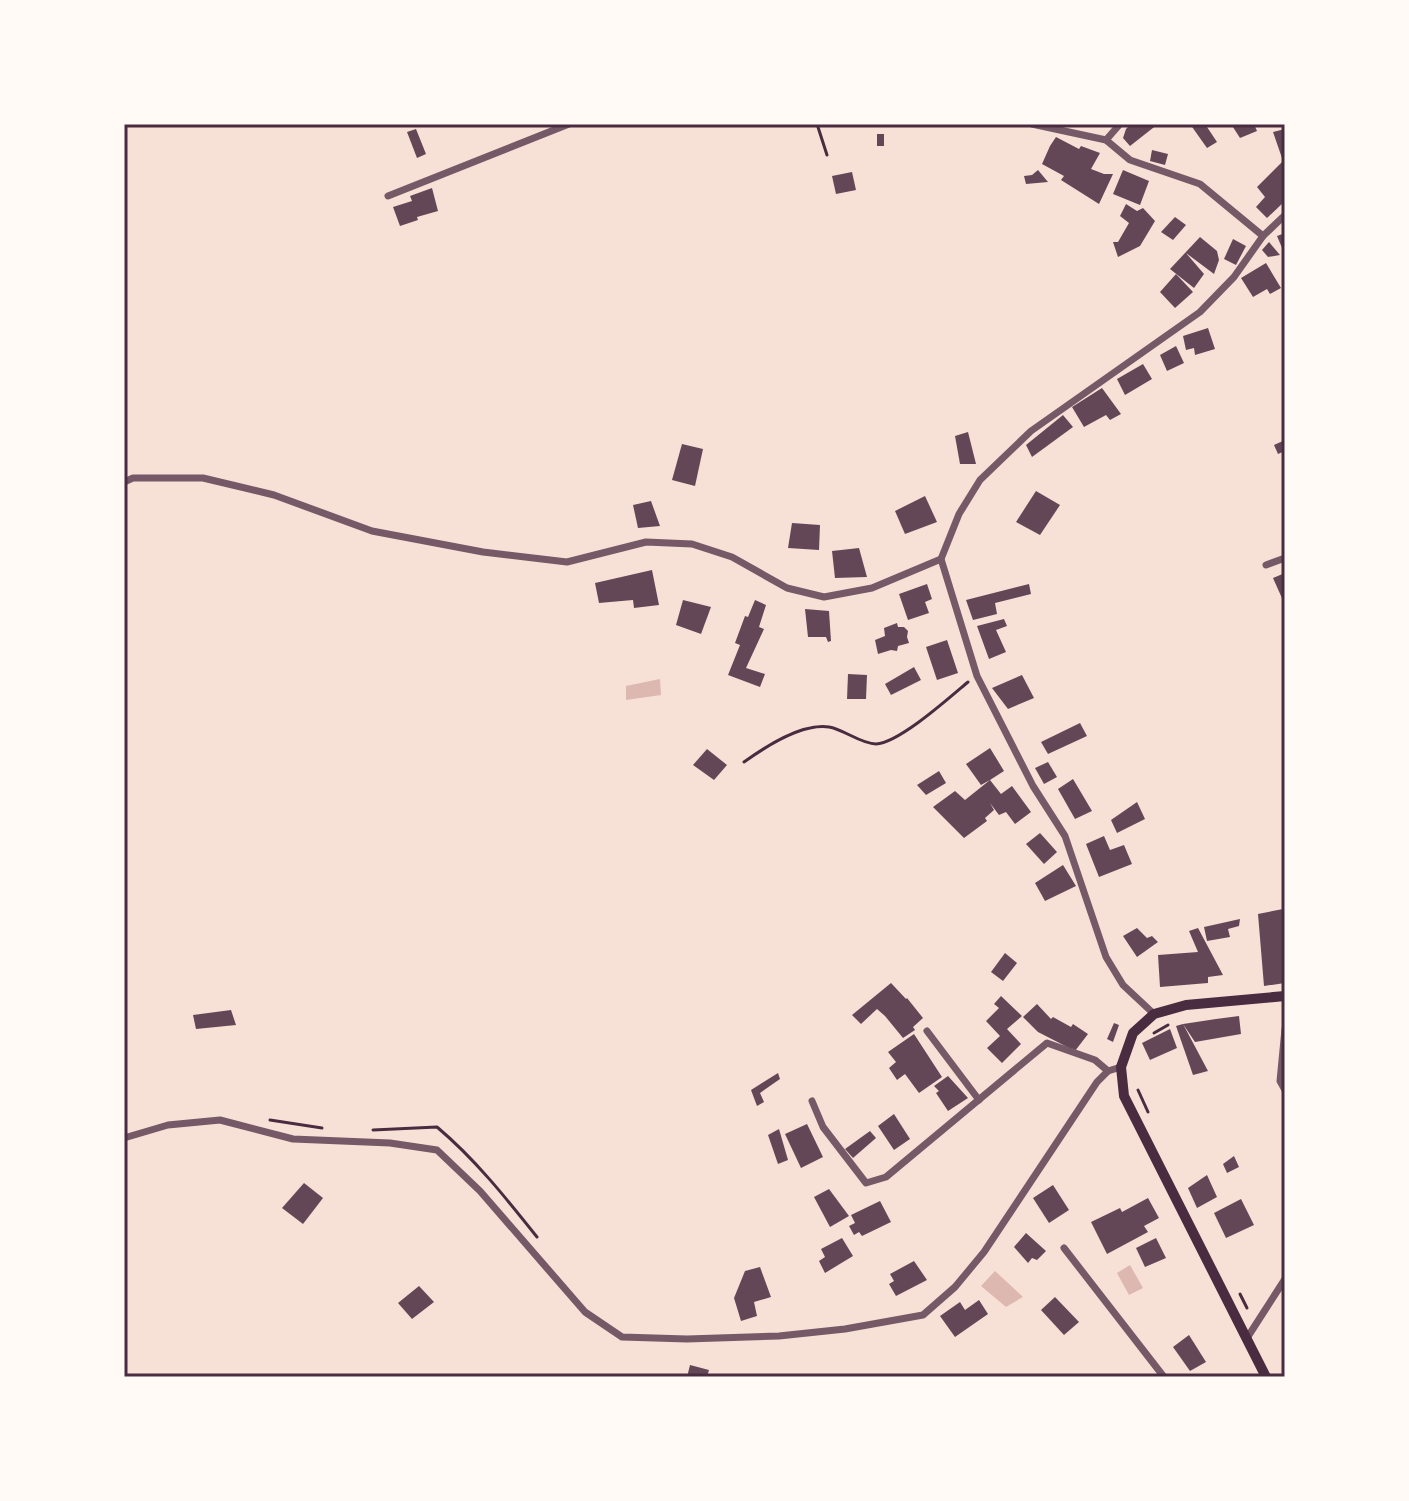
<svg xmlns="http://www.w3.org/2000/svg" width="1409" height="1501" viewBox="0 0 1409 1501" font-family="Lato,sans-serif">
<style>
.water{fill:#dcb8b0}
.building{fill:#644757}
.lines{fill:none;stroke-linecap:round;stroke-linejoin:round}
.path{stroke:#4a2c40;stroke-width:3}
.minor{stroke:#755966;stroke-width:7}
.secondary{stroke:#4a2c40;stroke-width:10}
.neatline{fill:none;stroke:#4a2c40;stroke-width:3}
</style>
<rect width="100%" height="100%" fill="#f7e1d7"/>
<g class="water">
<path d="M660 679 661 695 626 700V686Z"/>
<path d="M1130 1265 1143 1288 1129 1295 1117 1273Z"/>
<path d="M995 1271 1023 1297 1006 1307 981 1286Z"/>
</g>
<g class="building">
<path d="M1131 124H1158L1130 146 1123 138 1126 129Z"/>
<path d="M1190 124H1205L1217 142 1207 148Z"/>
<path d="M1231 124H1254L1257 131 1240 138Z"/>
<path d="M416 129 426 154 417 158 407 132Z"/>
<path d="M1285 129V201L1267 218 1256 207 1265 197 1257 187 1283 161 1273 132Z"/>
<rect x="877" y="134" width="7" height="12"/>
<path d="M1056 137 1079 149 1081 146 1100 153 1091 169 1104 174H1113L1099 204 1061 180 1064 176 1042 164 1050 146Z"/>
<path d="M1152 150 1168 154 1165 165 1150 161Z"/>
<path d="M1038 170 1048 182 1026 184 1024 176 1032 175Z"/>
<path d="M1123 170 1149 181 1140 205 1113 194Z"/>
<path d="M852 172 856 190 836 194 832 176Z"/>
<path d="M432 188 438 211 417 217 418 220 400 226 393 207 412 201 410 196Z"/>
<path d="M1126 204 1137 211 1143 208 1155 221 1140 246 1118 257 1113 242H1118L1129 223 1120 216Z"/>
<path d="M1175 217 1186 225 1173 240 1161 232Z"/>
<path d="M1285 233V255L1277 236Z"/>
<path d="M1200 237 1217 251 1219 260 1214 274 1186 253 1204 274 1194 288 1170 269Z"/>
<path d="M1233 239 1246 246 1236 265 1224 259Z"/>
<path d="M1269 242 1280 255 1268 257 1262 250Z"/>
<path d="M1266 263 1281 288 1270 294 1267 289 1253 297 1241 278Z"/>
<path d="M1176 274 1193 292 1175 308 1160 292Z"/>
<path d="M1208 328 1215 349 1195 355 1194 348 1186 350 1183 336Z"/>
<path d="M1176 346 1184 363 1167 371 1160 355Z"/>
<path d="M1143 364 1152 379 1125 395 1117 379Z"/>
<path d="M1102 388 1121 414 1110 420 1106 415 1084 427 1072 407Z"/>
<path d="M1063 415 1073 427 1032 457 1026 445Z"/>
<path d="M968 432 976 464H960L955 436Z"/>
<path d="M1285 440V451L1278 454 1274 445Z"/>
<path d="M682 444 703 449 695 486 672 480Z"/>
<path d="M1036 491 1060 505 1040 535 1016 522Z"/>
<path d="M925 496 937 522 905 534 895 511Z"/>
<path d="M651 501 660 526 638 528 633 505Z"/>
<path d="M792 523 820 525 819 550 788 548Z"/>
<path d="M859 548 867 577 835 578 832 551Z"/>
<path d="M652 570 659 605 634 608 633 600 599 603 595 583Z"/>
<path d="M1285 573V605L1273 578Z"/>
<path d="M927 584 932 599 925 602 929 613 908 620 899 594Z"/>
<path d="M1029 584 1031 594 995 603 997 614 973 620 966 600Z"/>
<path d="M683 600 711 607 701 634 676 625Z"/>
<path d="M755 600 766 605 759 627 764 629 746 668 765 674 760 687 728 675 740 645 735 643 745 616 748 617Z"/>
<path d="M805 609 829 611 831 641 828 642 826 637H808Z"/>
<path d="M1004 619 1007 626 996 630 1006 652 989 659 977 626Z"/>
<path d="M897 623 898 627H904L908 631 907 637 909 643 898 646 897 651 891 650 878 654 875 640 885 636 884 628Z"/>
<path d="M947 640 958 673 937 680 926 647Z"/>
<path d="M914 667 921 680 891 695 885 684Z"/>
<path d="M848 674 867 675 866 699H847Z"/>
<path d="M1022 675 1034 698 1008 709 992 688Z"/>
<path d="M1080 723 1087 736 1048 754 1041 742Z"/>
<path d="M990 748 1004 771 990 780 1001 794 1012 786 1031 812 1015 824 1006 812 999 815 990 803 994 810 985 818 987 821 964 838 933 807 955 791 965 800 990 780 981 785 966 764Z"/>
<path d="M707 749 727 765 714 780 693 765Z"/>
<path d="M1048 762 1057 777 1044 784 1035 768Z"/>
<path d="M939 771 946 783 926 795 917 785Z"/>
<path d="M1073 779 1092 811 1075 819 1058 789Z"/>
<path d="M1137 802 1145 819 1117 833 1111 820Z"/>
<path d="M1040 833 1057 852 1044 864 1026 844Z"/>
<path d="M1104 836 1110 850 1124 845 1132 864 1099 877 1086 844Z"/>
<path d="M1063 865 1076 886 1045 901 1035 883Z"/>
<path d="M1283 909 1285 914V983L1264 986 1258 914Z"/>
<path d="M1240 919 1239 926 1228 929 1230 937 1207 941 1204 927Z"/>
<path d="M1137 928 1147 938 1152 936 1158 942 1137 957 1123 936Z"/>
<path d="M1198 928 1223 975 1208 977V983L1160 987 1158 955 1198 952 1189 931Z"/>
<path d="M1005 953 1017 963 1003 981 991 972Z"/>
<path d="M891 983 906 999 907 998 923 1018 913 1027 915 1030 903 1038 885 1016 877 1009 861 1024 852 1015Z"/>
<path d="M1001 996 1022 1016 1007 1029 1021 1044 1002 1063 987 1048 1000 1036 986 1021 999 1008 994 1004Z"/>
<path d="M1037 1004 1051 1019 1053 1017 1071 1027 1073 1024 1088 1034 1075 1051 1038 1032 1023 1017Z"/>
<path d="M231 1010 236 1025 196 1029 193 1015Z"/>
<path d="M1239 1016 1241 1034 1195 1042 1183 1024 1208 1071 1193 1075 1176 1026 1183 1024 1216 1019Z"/>
<path d="M1114 1023 1119 1025 1113 1042 1107 1039Z"/>
<path d="M1170 1029 1177 1048 1150 1060 1142 1043Z"/>
<path d="M914 1034 942 1077 919 1093 905 1074 897 1080 889 1068 896 1062 888 1052Z"/>
<path d="M778 1073 780 1079 760 1093 764 1102 757 1106 751 1090Z"/>
<path d="M948 1076 968 1098 948 1111 936 1093 939 1091 934 1086Z"/>
<path d="M894 1114 910 1139 894 1150 878 1126Z"/>
<path d="M807 1124 823 1157 801 1168 785 1134Z"/>
<path d="M779 1129 788 1160 778 1164 768 1135Z"/>
<path d="M870 1131 876 1138 853 1158 845 1149Z"/>
<path d="M1234 1156 1239 1167 1227 1173 1223 1164Z"/>
<path d="M1207 1175 1217 1197 1197 1208 1188 1188Z"/>
<path d="M304 1183 323 1198 303 1224 282 1208Z"/>
<path d="M1053 1185 1069 1210 1049 1223 1033 1198Z"/>
<path d="M829 1189 849 1216 830 1227 814 1197Z"/>
<path d="M1148 1198 1159 1218 1144 1226 1148 1232 1107 1254 1091 1222 1120 1208 1122 1212Z"/>
<path d="M1241 1199 1254 1225 1226 1238 1214 1213Z"/>
<path d="M880 1201 891 1222 862 1236 859 1232 854 1235 849 1226 855 1223 851 1215Z"/>
<path d="M1026 1233 1046 1251 1037 1260 1032 1258 1028 1263 1014 1247Z"/>
<path d="M842 1238 853 1256 825 1273 819 1261 825 1257 821 1249Z"/>
<path d="M1156 1238 1166 1258 1145 1267 1136 1248Z"/>
<path d="M914 1261 927 1280 896 1296 889 1284 894 1281 890 1274Z"/>
<path d="M760 1267 771 1297 754 1302 757 1316 741 1321 734 1298 745 1271Z"/>
<path d="M419 1286 434 1302 412 1319 398 1303Z"/>
<path d="M1055 1297 1079 1322 1064 1335 1041 1310Z"/>
<path d="M979 1300 988 1314 955 1337 940 1316 960 1302 965 1310Z"/>
<path d="M1189 1335 1206 1362 1190 1371 1173 1347Z"/>
<path d="M690 1365 709 1370 707 1377H687Z"/>
</g>
<g class="lines">
<g class="path">
<path d="M817 124 827 155"/>
<path d="M744 762C765 747 801 723 829 727 843 729 861 744 876 744 899 743 949 698 968 682"/>
<path d="M1154 1033 1168 1025"/>
<path d="M1138 1090 1148 1112"/>
<path d="M270 1120 322 1128"/>
<path d="M373 1130 437 1127C475 1159 506 1198 537 1237"/>
<path d="M1240 1294 1247 1308"/>
</g>
<g class="minor">
<path d="M1032 124 1106 140 1130 160 1200 184 1263 236"/>
<path d="M1106 140 1120 124"/>
<path d="M388 196 569 124"/>
<path d="M124 482 133 478H203L274 495 372 531 483 552 567 562 646 542 692 544 732 557 787 588 824 597 872 588 941 559"/>
<path d="M1266 565 1285 558"/>
<path d="M1154 1014 1123 985 1106 957 1065 836 1033 786 977 676 941 559 959 514 980 480 1031 431 1200 312 1234 277 1263 236 1285 215"/>
<path d="M1285 1029 1280 1081 1285 1090"/>
<path d="M927 1031 979 1100"/>
<path d="M812 1101 823 1127 866 1183 886 1177 1047 1043 1095 1060 1108 1071"/>
<path d="M124 1138 168 1125 220 1120 293 1139 390 1143 437 1150 480 1191 585 1312 622 1337 687 1339 779 1336 845 1329 923 1315 955 1287 984 1252 1097 1082 1108 1071 1121 1067"/>
<path d="M1064 1248 1164 1377"/>
<path d="M1247 1338 1285 1279"/>
</g>
<path class="secondary" d="M1266 1377 1124 1096 1121 1067 1133 1033 1154 1014 1186 1005 1285 996"/>
</g>
<rect width="1409" height="1501" fill="none" stroke="#fffaf5" stroke-width="252"/>
<rect x="126" y="126" width="1157" height="1249" class="neatline"/>
</svg>
